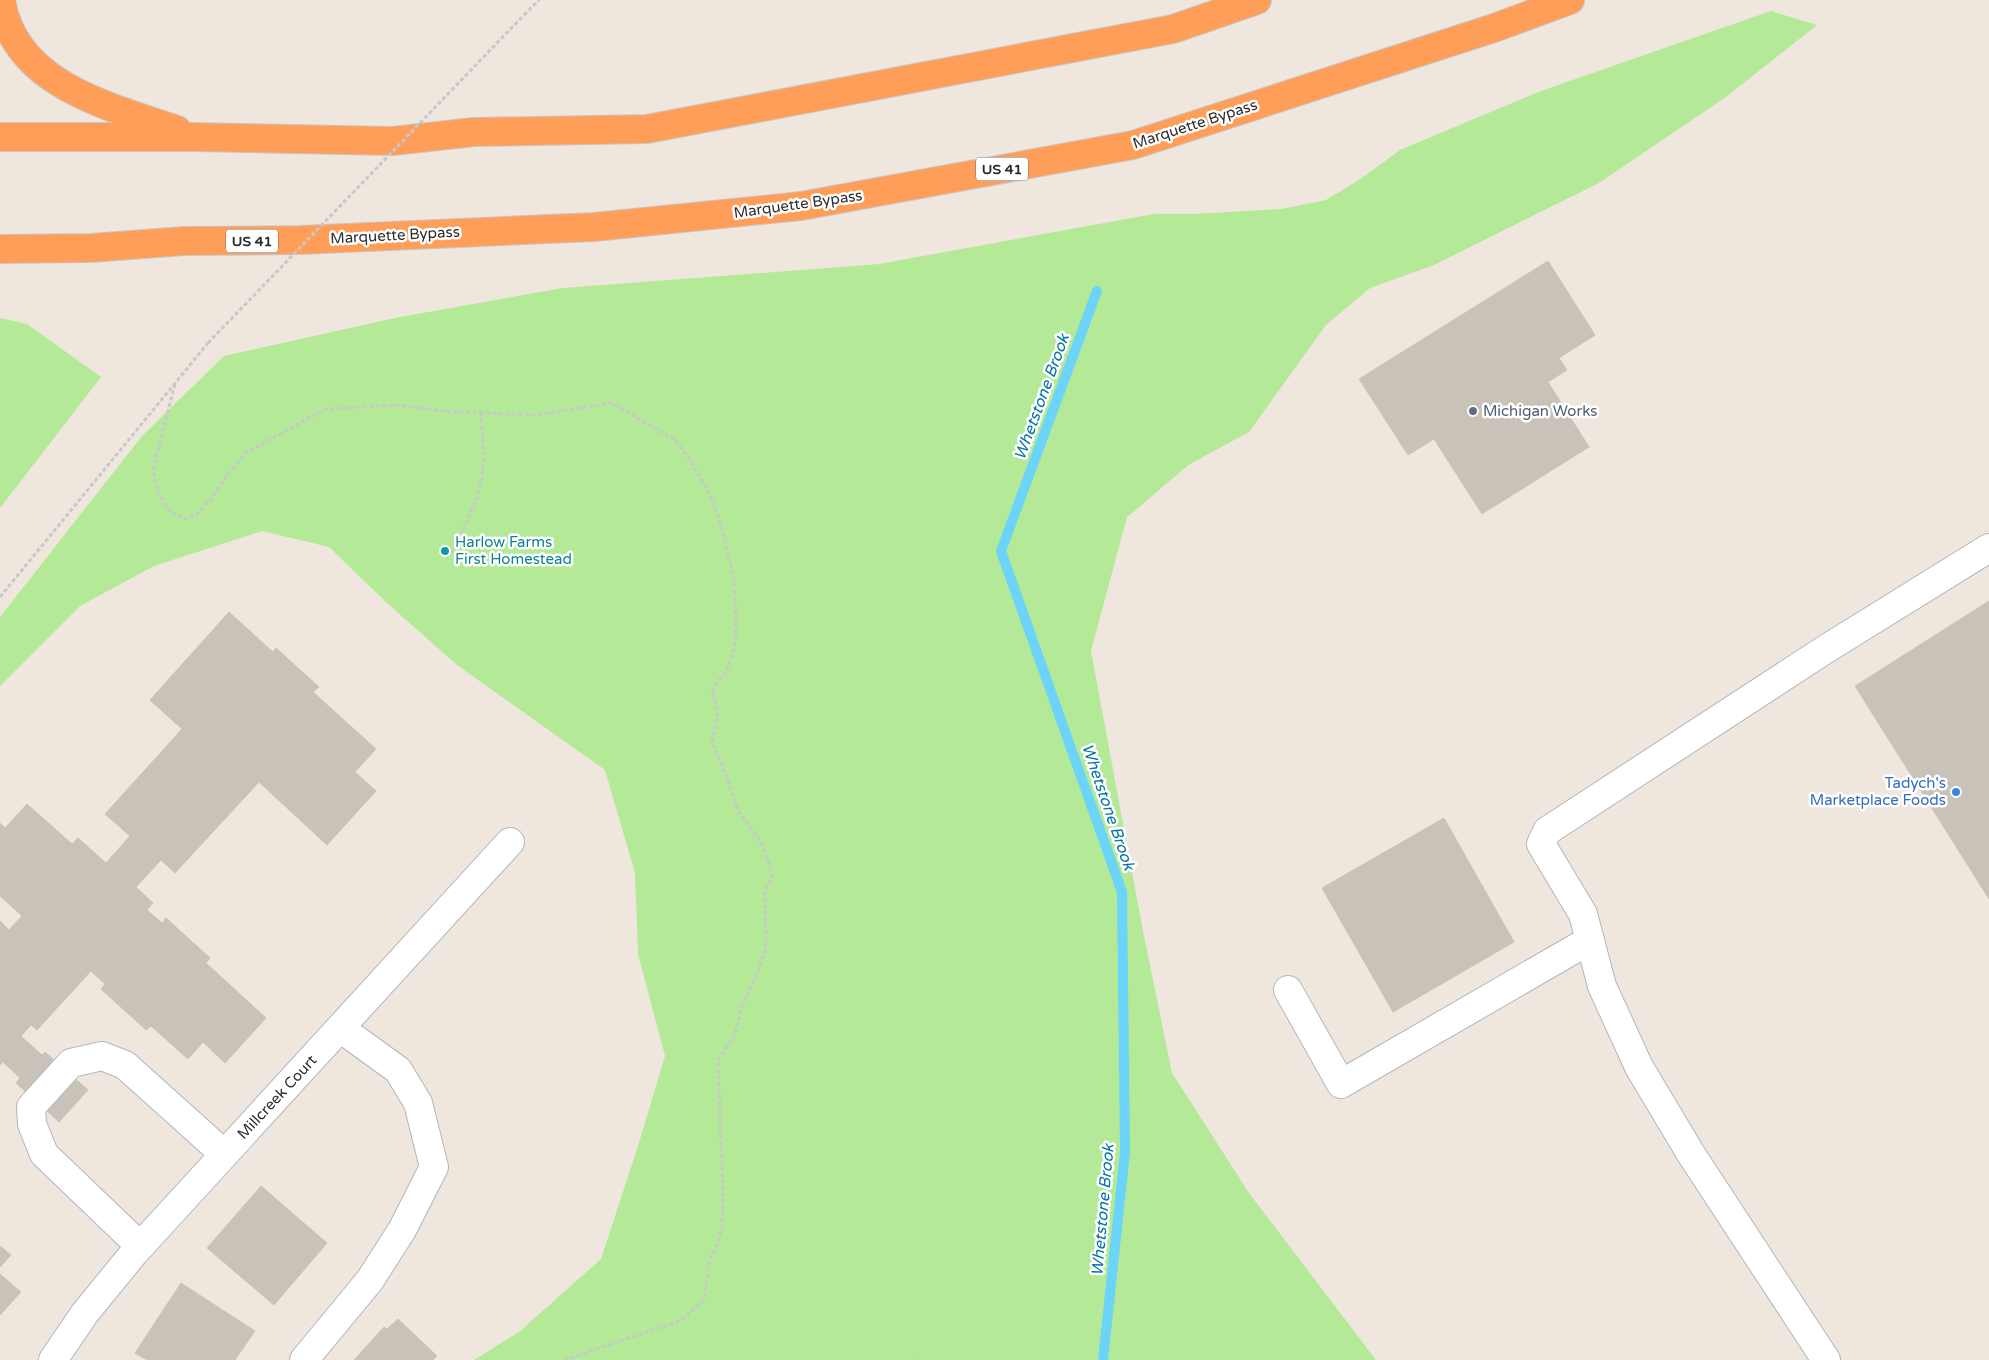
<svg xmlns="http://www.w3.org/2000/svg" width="1989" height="1360" viewBox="0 0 1989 1360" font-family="'Varela Round',sans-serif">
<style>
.green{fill:#b4e997}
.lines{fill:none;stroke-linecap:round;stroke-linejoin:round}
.stream{stroke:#6bd4f8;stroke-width:10}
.building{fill:#c8c2b9;stroke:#cbc4b7}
.minor-casing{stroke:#b2b5c1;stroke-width:30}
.highway-casing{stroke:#c8c8c8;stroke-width:30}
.path{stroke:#c8c8c8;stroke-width:3;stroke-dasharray:4 2.5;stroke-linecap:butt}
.minor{stroke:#fff;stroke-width:28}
.highway{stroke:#ff9e59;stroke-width:28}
.path-bridge{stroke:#c8c8c8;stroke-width:3;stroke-dasharray:4 2.5;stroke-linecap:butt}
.service-dot{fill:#5c6f8a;stroke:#fff;stroke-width:2}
.culture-dot{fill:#0f9aa8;stroke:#fff;stroke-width:2}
.shop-dot{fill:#3f7fe0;stroke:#fff;stroke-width:2}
.labels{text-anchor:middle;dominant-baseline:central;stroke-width:5;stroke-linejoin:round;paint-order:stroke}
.shield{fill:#fff;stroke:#6c6c6c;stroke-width:1}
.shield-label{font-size:14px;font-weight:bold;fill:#2d2d2d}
.street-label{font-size:15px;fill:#2d2d2d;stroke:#fff}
.service-label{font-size:15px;fill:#4e5e75;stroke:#fff;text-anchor:start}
.culture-label{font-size:15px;fill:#0d838f;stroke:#fff;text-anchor:start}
.shop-label{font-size:15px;fill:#366cbe;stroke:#fff;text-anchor:end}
.water-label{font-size:16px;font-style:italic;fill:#0473a9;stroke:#fff}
</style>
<rect width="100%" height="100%" fill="#efe7de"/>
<g class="green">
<path d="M1771 11 1817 25 1726 97 1599 183 1434 265 1370 288 1326 325 1249 432 1190 464 1127 517 1091 651 1143 931 1172 1073 1249 1193 1376 1360H474L519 1332 601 1259 638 1146 665 1056 638 954 635 873 605 770 457 665 387 603 329 547 262 531 154 566 80 606 0 686V617L142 436 224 356 400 317 563 288 879 264 1154 214H1194L1282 209 1326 200 1362 178 1400 150 1541 91Z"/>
<path d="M0 318 27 324 101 377 0 508Z"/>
</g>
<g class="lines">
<path class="stream" d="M1097 291 1001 551 1122 892 1125 1152 1103 1360"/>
</g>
<g class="building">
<path d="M1548 261 1595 335 1559 358 1567 370 1548 382 1589 447 1482 514 1434 439 1408 455 1359 379Z"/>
<path d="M1989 601V899L1855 686Z"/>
<path d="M229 612 273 652 276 648 319 687 313 692 376 749 355 772 376 791 327 845 259 782 175 873 161 860 136 887 153 903 147 910 162 923 166 918 210 958 206 963 266 1018 225 1063 203 1042 188 1059 151 1026 146 1030 101 989 105 984 91 971 37 1030 31 1025 21 1036 42 1055 45 1052 88 1090 59 1122 16 1083 20 1078 3 1062 0 1065V921L9 930 22 916 0 896V823L5 828 27 804 72 844 78 838 106 863 130 836 105 814 182 729 150 700Z"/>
<path d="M1444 818 1514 942 1393 1012 1322 888Z"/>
<path d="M261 1186 327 1243 274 1305 207 1248Z"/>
<path d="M0 1246 11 1255 0 1267Z"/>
<path d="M0 1274 21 1292 0 1315Z"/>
<path d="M181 1283 255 1331 235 1360H147L135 1353Z"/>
<path d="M398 1319 437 1356 433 1360H354L384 1327 387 1329Z"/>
</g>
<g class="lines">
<defs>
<g id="minor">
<path d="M1288 990 1341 1084 1590 940"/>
<path d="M140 1246 44 1154 32 1124 31 1107 71 1063 102 1056 125 1065 224 1154"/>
<path d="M53 1360 85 1313 134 1253 510 842"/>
<path d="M304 1360 370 1280 402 1230 434 1167 418 1103 398 1070 340 1028"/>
<path d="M1826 1360 1691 1154 1639 1067 1602 986 1583 914 1541 844 1547 831 1826 649 1989 548"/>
</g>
<g id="highway">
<path d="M1 0C14 85 109 106 177 130"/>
<path d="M0 137H194L393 141 474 132 647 129 1173 29 1257 0"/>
<path d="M0 249 91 248 184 241 300 240 594 227 801 206 1133 145 1494 28 1570 0"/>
</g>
</defs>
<use href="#minor" class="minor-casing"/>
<use href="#highway" class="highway-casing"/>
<g class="path">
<path d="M524 15 539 0"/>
<path d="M175 384 153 469 158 492 171 512 186 519 197 514 211 499 225 478 247 452 326 409 399 405 441 411 533 415 612 403 675 440 690 460 709 493 722 527 734 580 736 618 735 646 726 673 716 683 712 692 718 712 712 741 724 770 738 811 760 841 770 866 772 876 765 892 766 948 755 979 743 1003 734 1037 718 1060 723 1195 722 1226 717 1245 710 1258 704 1300 682 1320 565 1360"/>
<path d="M451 553C462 530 476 507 481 482 486 459 482 435 481 412"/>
<path d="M0 597 208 343"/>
<path d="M916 1360H919"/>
</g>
<use href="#minor" class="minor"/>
<use href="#highway" class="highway"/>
<path class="path-bridge" d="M208 343 524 15"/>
</g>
<circle class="service-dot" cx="1473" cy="411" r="5"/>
<circle class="culture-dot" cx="445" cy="551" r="5"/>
<circle class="shop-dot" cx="1956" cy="792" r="5"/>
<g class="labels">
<g class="shield">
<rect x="976" y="157.5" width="52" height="23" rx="4"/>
<rect x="226" y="229.5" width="52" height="23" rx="4"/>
</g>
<g class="shield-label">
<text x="1002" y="169">US 41</text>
<text x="252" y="241">US 41</text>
</g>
<g class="street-label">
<text transform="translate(1195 124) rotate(-18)">Marquette Bypass</text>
<text transform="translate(798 204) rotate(-8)">Marquette Bypass</text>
<text transform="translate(395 235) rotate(-3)">Marquette Bypass</text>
<text transform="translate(277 1097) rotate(-47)">Millcreek Court</text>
</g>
<g class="service-label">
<text x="1483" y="411">Michigan Works</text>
</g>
<g class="culture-label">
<text x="455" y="542">Harlow Farms<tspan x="455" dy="17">First Homestead</tspan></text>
</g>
<g class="shop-label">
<text x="1946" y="783">Tadych's<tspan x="1946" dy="17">Marketplace Foods</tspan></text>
</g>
<g class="water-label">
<text transform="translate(1042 397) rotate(-70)">Whetstone Brook</text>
<text transform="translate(1108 807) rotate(71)">Whetstone Brook</text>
<text transform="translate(1103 1210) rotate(-85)">Whetstone Brook</text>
</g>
</g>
</svg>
